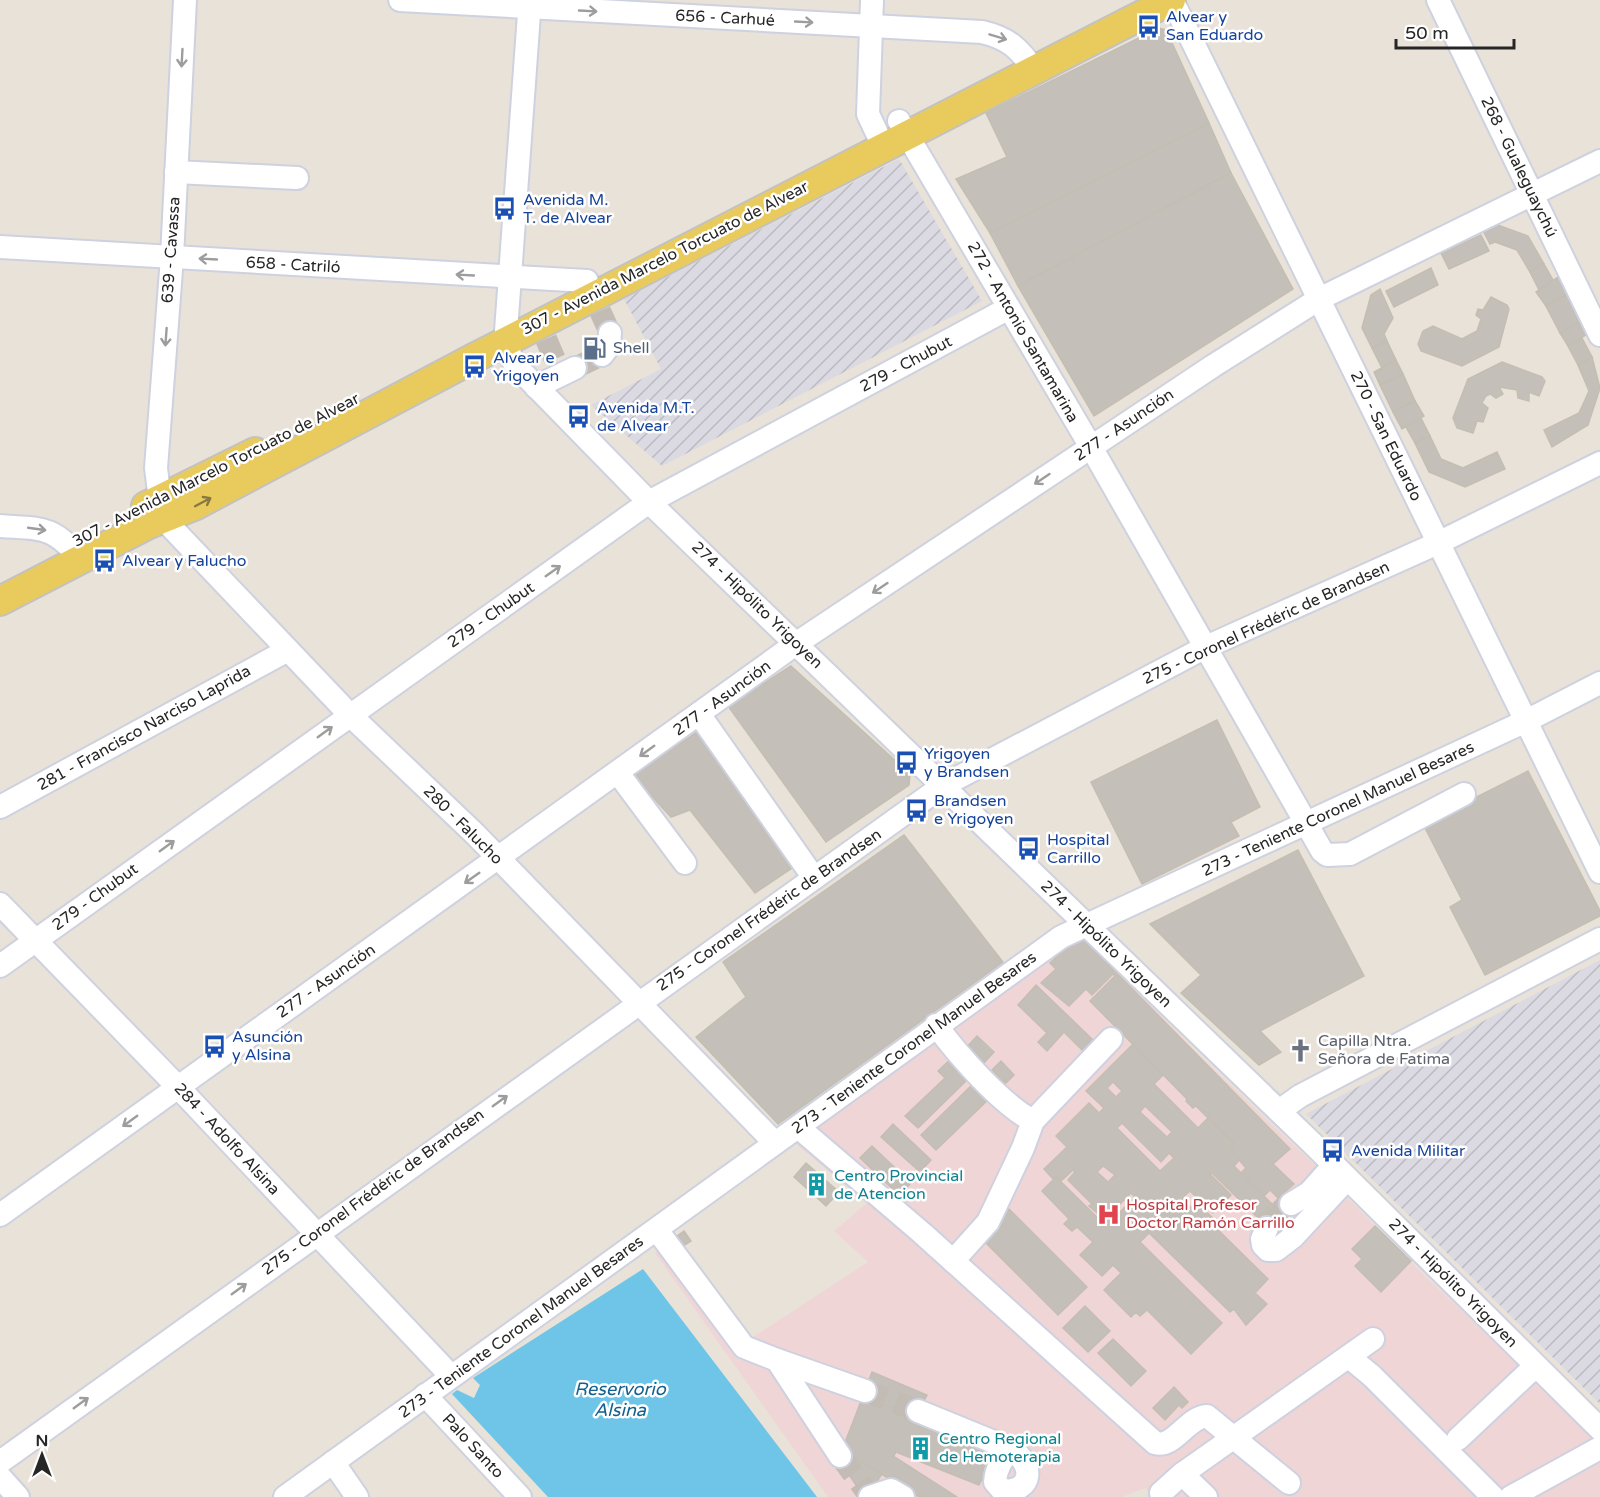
<svg xmlns="http://www.w3.org/2000/svg" width="1600" height="1497" viewBox="0 0 1600 1497" font-family="'Varela Round',sans-serif">
<style>
.industrial{fill:url(#industrial-furrows)}
.medical{fill:#f0d5d6}
.water{fill:#6ec5e8}
.building{fill:#c4bfb8;stroke:#c4beb2;stroke-width:1.5;fill-rule:evenodd}
.lines{fill:none;stroke-linecap:round;stroke-linejoin:round}
.minor-tunnel{stroke:#c2bcb4;stroke-width:22;stroke-dasharray:22 11;stroke-linecap:butt}
.minor-casing{stroke:#ced1df;stroke-width:26}
.major-casing{stroke:#c2c2c2;stroke-width:32}
.minor{stroke:#fff;stroke-width:22}
.major{stroke:#e9cb5d;stroke-width:28}
.oneway{stroke:#9d9d9d}
.oneway2{stroke:#887842}
.labels{text-anchor:middle;dominant-baseline:central;stroke-width:5;stroke-linejoin:round;paint-order:stroke}
.transit-label{font-size:16px;fill:#164399;stroke:#fff;text-anchor:start}
.street-label{font-size:16px;fill:#262626;stroke:#fff}
.service-label{font-size:16px;fill:#4e5e75;stroke:#fff;text-anchor:start}
.worship-label{font-size:16px;fill:#5b616d;stroke:#fff;text-anchor:start}
.culture-label{font-size:16px;fill:#0d838f;stroke:#fff;text-anchor:start}
.health-label{font-size:16px;fill:#be3a42;stroke:#fff;text-anchor:start}
.water-label{font-size:18px;font-style:italic;fill:#13618e;stroke:#fff}
</style>
<defs>
<pattern id="industrial-furrows" width="10" height="10" patternUnits="userSpaceOnUse" patternTransform="scale(1.5)"><rect width="10" height="10" fill="#dbd9e1"/><path d="M-1 1l2-2M0 10L10 0M9 11l2-2" fill="none" stroke="#bcbac1"/></pattern>
</defs>
<rect width="100%" height="100%" fill="#e9e2d8"/>
<g class="industrial">
<path d="M899 159 982 301 662 466 591 405 661 369 624 299Z"/>
<path d="M1600 960V1404L1306 1114Z"/>
</g>
<path class="medical" d="M1075 937 1085 938 1198 1054 1320 1170 1424 1275 1583 1426 1600 1450V1497H1154L1145 1488 1122 1497H828L655 1253 684 1231 691 1241 683 1247 750 1339 868 1262 834 1231 867 1203 796 1144Z"/>
<path class="water" d="M643 1269 817 1497H548L452 1394 457 1390 474 1398 480 1385 473 1378Z"/>
<g class="building">
<path d="M1159 28 1166 30 1209 123 990 233 956 179 1007 157 986 113Z"/>
<path d="M1209 123 1231 173 1018 286 990 233Z"/>
<path d="M1231 173 1293 289 1094 416 1018 286Z"/>
<path d="M1492 223 1528 236 1544 264 1530 272 1517 250 1495 242 1490 244 1481 227Z"/>
<path d="M1481 235 1489 251 1449 269 1441 253Z"/>
<path d="M1544 264 1553 280 1539 290 1530 272Z"/>
<path d="M1431 268 1438 285 1394 307 1386 291Z"/>
<path d="M1558 277 1568 294 1546 306 1536 292Z"/>
<path d="M1380 289 1393 318 1384 334 1387 341 1372 348 1362 328 1371 295Z"/>
<path d="M1568 294 1583 320 1560 333 1546 306Z"/>
<path d="M1491 297 1507 305 1509 309 1499 347 1462 366 1421 351 1418 344 1423 331 1433 326 1462 339 1477 331 1481 319 1476 315 1478 309 1483 310Z"/>
<path d="M1583 320 1589 333 1568 346 1560 333Z"/>
<path d="M1582 338 1592 357 1578 365 1568 346Z"/>
<path d="M1387 341 1396 360 1382 368 1372 348Z"/>
<path d="M1592 357 1600 388 1588 425 1552 447 1544 430 1579 413 1589 391 1578 365Z"/>
<path d="M1396 360 1403 374 1380 385 1374 372Z"/>
<path d="M1502 362 1542 377 1545 381 1539 396 1529 392V401L1518 398 1517 390 1499 387 1503 394 1496 398 1490 394 1486 396 1482 403 1488 408 1483 422 1477 421 1473 433 1457 428 1453 418 1468 379Z"/>
<path d="M1403 374 1415 401 1393 412 1380 385Z"/>
<path d="M1415 401 1424 416 1402 429 1393 412Z"/>
<path d="M1421 418 1430 436 1415 443 1406 427Z"/>
<path d="M1430 436 1441 459 1463 468 1497 452 1505 469 1465 487 1429 472 1415 443Z"/>
<path d="M791 666 910 774 909 785 826 842 728 706Z"/>
<path d="M1217 720 1260 807 1231 822 1239 836 1142 884 1091 782Z"/>
<path d="M700 730 798 864 755 893 690 810 671 817 632 775Z"/>
<path d="M1528 771 1600 911V916L1485 975 1450 907 1462 900 1423 824Z"/>
<path d="M904 835 1003 962 778 1124 696 1037 746 997 723 962Z"/>
<path d="M1298 850 1364 976 1260 1031 1281 1052 1259 1065 1181 993 1201 975 1150 924Z"/>
<path d="M1074 940H1084L1290 1149 1273 1164 1294 1184 1278 1198 1270 1190 1264 1196 1241 1173 1246 1168 1229 1148 1234 1144 1196 1106 1193 1108 1186 1101 1187 1099 1090 1001 1115 976 1113 974 1092 995 1086 989 1069 1006 1041 983 1056 969 1050 963Z"/>
<path d="M1036 985 1093 1040 1083 1051 1064 1032 1047 1051 1038 1042 1047 1033 1018 1005Z"/>
<path d="M977 1036 994 1052 983 1064 966 1048Z"/>
<path d="M1133 1044 1163 1075 1154 1084 1198 1128 1208 1118 1234 1144 1229 1148 1240 1159 1234 1166 1272 1204 1258 1218 1212 1173 1210 1174 1231 1195 1213 1213 1190 1191 1182 1198 1192 1208 1197 1203 1218 1223 1214 1226 1268 1279 1255 1293 1267 1304 1246 1325 1234 1309 1230 1312 1149 1233 1140 1242 1222 1323 1191 1354 1147 1310 1140 1316 1136 1312 1131 1317 1104 1290 1121 1273 1113 1265 1102 1276 1080 1255 1093 1242 1077 1227 1072 1231 1064 1224 1069 1219 1042 1191 1056 1177 1106 1226 1109 1223 1089 1206 1092 1204 1068 1180 1075 1172 1073 1170 1061 1181 1056 1176 1053 1179 1044 1169 1067 1147 1056 1136 1089 1103 1099 1113 1104 1108 1086 1091ZM1113 1082 1122 1091 1116 1097 1107 1088ZM1145 1106 1172 1132 1167 1137 1140 1112ZM1122 1123 1161 1162 1169 1153 1174 1158 1160 1171 1117 1128ZM1103 1166 1115 1175 1108 1182 1097 1172ZM1131 1193 1135 1197 1120 1212 1116 1208Z"/>
<path d="M954 1056 972 1075 918 1128 905 1116 945 1078 938 1071Z"/>
<path d="M1001 1061 1014 1075 1005 1084 992 1070Z"/>
<path d="M975 1082 990 1098 936 1150 921 1135Z"/>
<path d="M893 1124 931 1160 920 1172 881 1137Z"/>
<path d="M872 1146 911 1183 899 1195 860 1158Z"/>
<path d="M806 1163 839 1192 826 1206 794 1177Z"/>
<path d="M1282 1195 1295 1209 1286 1217 1294 1225 1283 1235 1277 1228 1272 1233 1258 1218Z"/>
<path d="M1009 1209 1087 1287 1058 1315 981 1238Z"/>
<path d="M1375 1226 1411 1261 1381 1292 1355 1266 1362 1259 1352 1249Z"/>
<path d="M684 1231 691 1241 683 1246 676 1237Z"/>
<path d="M1085 1306 1110 1331 1088 1352 1063 1328Z"/>
<path d="M1113 1339 1146 1371 1131 1386 1098 1353Z"/>
<path d="M872 1372 927 1395 896 1452 867 1497H864L839 1460Z"/>
<path d="M1174 1387 1188 1402 1182 1408 1179 1405 1165 1420 1153 1408Z"/>
<path d="M863 1397 999 1445 979 1485 896 1452 893 1456 957 1497H919L842 1450Z"/>
</g>
<g class="lines">
<g class="minor-tunnel">
<path d="M600 311 610 333"/>
<path d="M546 339 556 362"/>
<path d="M575 368 602 355"/>
<path d="M1267 1228 1291 1204"/>
<path d="M865 1391 918 1411"/>
<path d="M840 1456 868 1494"/>
</g>
<defs>
<g id="minor">
<path d="M185 0 172 257 156 468 160 500 172 528 350 715 475 834 775 1143"/>
<path d="M400 0 982 32C1008 38 1019 48 1034 70"/>
<path d="M530 0 506 331 510 355 515 365 649 502 1314 1145 1600 1429"/>
<path d="M872 0 868 114 883 146"/>
<path d="M1172 0 1600 872"/>
<path d="M1438 0 1600 335"/>
<path d="M899 121 1091 447 1322 851 1327 855 1350 854 1464 794"/>
<path d="M176 172 297 178"/>
<path d="M0 247 587 281"/>
<path d="M602 355 609 346 610 333"/>
<path d="M536 387 575 368"/>
<path d="M0 526C42 529 52 525 81 559"/>
<path d="M699 714 814 878"/>
<path d="M618 773 685 863"/>
<path d="M0 807 288 650"/>
<path d="M0 904 177 1086 451 1376"/>
<path d="M0 966 649 502 1009 308"/>
<path d="M936 1025C957 1054 1001 1104 1033 1121"/>
<path d="M1279 1111 1300 1096 1600 939"/>
<path d="M798 1127 922 1233 1155 1443C1174 1449 1187 1417 1207 1416L1289 1483"/>
<path d="M1291 1204 1309 1193 1334 1165"/>
<path d="M0 1215 797 643 1213 366 1319 299 1600 161"/>
<path d="M1267 1228 1262 1239 1263 1245 1268 1250H1276L1293 1237 1347 1179"/>
<path d="M657 1230 744 1347 777 1360 840 1456"/>
<path d="M953 1261 988 1222 1023 1148 1033 1121 1111 1039"/>
<path d="M1349 1357 1372 1376 1493 1497"/>
<path d="M777 1360 865 1391"/>
<path d="M425 1395 520 1497"/>
<path d="M918 1411 1011 1449C1034 1464 1034 1491 1003 1491L995 1482C996 1468 1002 1459 1011 1449"/>
<path d="M1458 1439 1528 1373 1538 1368"/>
<path d="M0 1462 944 785 1206 647 1438 543 1600 463"/>
<path d="M333 1462 357 1497"/>
<path d="M1182 1474 1206 1497"/>
<path d="M0 1477 18 1497"/>
<path d="M1161 1493 1182 1474 1373 1339"/>
<path d="M285 1497 1061 937 1526 721 1600 683"/>
<path d="M870 1497 891 1490 903 1497"/>
<path d="M1511 1497 1600 1448"/>
</g>
<g id="major">
<path d="M146 506 255 452"/>
<path d="M0 601 147 525 194 506 472 359 1171 0"/>
</g>
</defs>
<use href="#minor" class="minor-casing"/>
<use href="#major" class="major-casing"/>
<use href="#minor" class="minor"/>
<use href="#major" class="major"/>
</g>
<defs><path id="oneway-shaft" d="M-6 0H5M1.5-3L5.5 0L1.5 3" fill="none" stroke-width="1.6" stroke-linecap="round" stroke-linejoin="round" transform="scale(1.5)"/></defs>
<g class="oneway">
<use href="#oneway-shaft" transform="translate(588 11) rotate(3)"/>
<use href="#oneway-shaft" transform="translate(804 22) rotate(3)"/>
<use href="#oneway-shaft" transform="translate(998 37) rotate(17)"/>
<use href="#oneway-shaft" transform="translate(182 58) rotate(93)"/>
<use href="#oneway-shaft" transform="translate(208 259) rotate(-177)"/>
<use href="#oneway-shaft" transform="translate(465 275) rotate(-177)"/>
<use href="#oneway-shaft" transform="translate(166 337) rotate(94)"/>
<use href="#oneway-shaft" transform="translate(1042 479) rotate(146)"/>
<use href="#oneway-shaft" transform="translate(37 529) rotate(8)"/>
<use href="#oneway-shaft" transform="translate(553 571) rotate(-35)"/>
<use href="#oneway-shaft" transform="translate(880 588) rotate(146)"/>
<use href="#oneway-shaft" transform="translate(325 732) rotate(-36)"/>
<use href="#oneway-shaft" transform="translate(647 751) rotate(144)"/>
<use href="#oneway-shaft" transform="translate(167 846) rotate(-36)"/>
<use href="#oneway-shaft" transform="translate(472 878) rotate(145)"/>
<use href="#oneway-shaft" transform="translate(500 1101) rotate(-36)"/>
<use href="#oneway-shaft" transform="translate(130 1121) rotate(144)"/>
<use href="#oneway-shaft" transform="translate(239 1289) rotate(-36)"/>
<use href="#oneway-shaft" transform="translate(81 1403) rotate(-36)"/>
</g>
<use class="oneway2" href="#oneway-shaft" transform="translate(203 502) rotate(-28)"/>
<defs>
<symbol id="bus-bare" viewBox="-9 -9 18 18"><path d="M-5-6H5V4H4V6H2V4H-2V6H-4V4H-5ZM-3.5-4V0h7V-4ZM-3.5 1.2v1.5H-2V1.2ZM2 1.2v1.5H3.5V1.2Z" fill="#1a4fb4" stroke="#fff" stroke-width="2.5" paint-order="stroke"/></symbol>
<symbol id="fuel-bare" viewBox="-9 -9 18 18"><path d="M-5.5-6h7V0h2V4h1.3V-2.5L3-4.5l.8-.8L6-3V5H2.5V1h-1V6h-7ZM-4.2-4.7v3.2H.2V-4.7Z" fill="#5c6f8a" stroke="#fff" stroke-width="2.5" paint-order="stroke"/></symbol>
<symbol id="church-bare" viewBox="-9 -9 18 18"><path d="M-1.2-6h2.4v3.5h3.3v2.4h-3.3V6h-2.4V-.1h-3.3v-2.4h3.3Z" fill="#6b7280" stroke="#fff" stroke-width="2.5" paint-order="stroke"/></symbol>
<symbol id="building-bare" viewBox="-9 -9 18 18"><path d="M-4-6H4V6H1V3H-1V6H-4ZM-2.5-4.3h1.7v1.8h-1.7ZM.8-4.3h1.7v1.8H.8ZM-2.5-1h1.7V.8h-1.7ZM.8-1h1.7V.8H.8Z" fill="#0f9aa8" stroke="#fff" stroke-width="2.5" paint-order="stroke"/></symbol>
<symbol id="hospital-bare" viewBox="-9 -9 18 18"><path d="M-5-5h3v3.5h4V-5h3V5h-3V1.5h-4V5h-3Z" fill="#e0444e" stroke="#fff" stroke-width="2.5" paint-order="stroke"/></symbol>
</defs>
<g fill-rule="evenodd">
<use href="#bus-bare" x="1132" y="10" width="33" height="33"/>
<use href="#bus-bare" x="488" y="192" width="33" height="33"/>
<use href="#fuel-bare" x="578" y="332" width="33" height="33"/>
<use href="#bus-bare" x="458" y="350" width="33" height="33"/>
<use href="#bus-bare" x="562" y="400" width="33" height="33"/>
<use href="#bus-bare" x="88" y="544" width="33" height="33"/>
<use href="#bus-bare" x="890" y="746" width="33" height="33"/>
<use href="#bus-bare" x="900" y="794" width="33" height="33"/>
<use href="#bus-bare" x="1012" y="832" width="33" height="33"/>
<use href="#bus-bare" x="198" y="1030" width="33" height="33"/>
<use href="#church-bare" x="1284" y="1034" width="33" height="33"/>
<use href="#bus-bare" x="1316" y="1134" width="33" height="33"/>
<use href="#building-bare" x="800" y="1168" width="33" height="33"/>
<use href="#hospital-bare" x="1092" y="1198" width="33" height="33"/>
<use href="#building-bare" x="904" y="1432" width="33" height="33"/>
</g>
<g class="labels">
<g class="transit-label">
<text x="1166" y="17">Alvear y<tspan x="1166" dy="18">San Eduardo</tspan></text>
<text x="523" y="200">Avenida M.<tspan x="523" dy="18">T. de Alvear</tspan></text>
<text x="493" y="358">Alvear e<tspan x="493" dy="18">Yrigoyen</tspan></text>
<text x="597" y="408">Avenida M.T.<tspan x="597" dy="18">de Alvear</tspan></text>
<text x="122" y="561">Alvear y Falucho</text>
<text x="924" y="754">Yrigoyen<tspan x="924" dy="18">y Brandsen</tspan></text>
<text x="934" y="801">Brandsen<tspan x="934" dy="18">e Yrigoyen</tspan></text>
<text x="1047" y="840">Hospital<tspan x="1047" dy="18">Carrillo</tspan></text>
<text x="232" y="1037">Asunción<tspan x="232" dy="18">y Alsina</tspan></text>
<text x="1351" y="1151">Avenida Militar</text>
</g>
<g class="street-label">
<text transform="translate(725 18) rotate(3)">656 - Carhué</text>
<text transform="translate(1519 167) rotate(64)">268 - Gualeguaychú</text>
<text transform="translate(171 250) rotate(-86)">639 - Cavassa</text>
<text transform="translate(665 258) rotate(-27)">307 - Avenida Marcelo Torcuato de Alvear</text>
<text transform="translate(293 265) rotate(3)">658 - Catriló</text>
<text transform="translate(1023 332) rotate(60)">272 - Antonio Santamarina</text>
<text transform="translate(906 364) rotate(-28)">279 - Chubut</text>
<text transform="translate(1124 425) rotate(-34)">277 - Asunción</text>
<text transform="translate(1386 436) rotate(64)">270 - San Eduardo</text>
<text transform="translate(216 470) rotate(-27)">307 - Avenida Marcelo Torcuato de Alvear</text>
<text transform="translate(757 605) rotate(44)">274 - Hipólito Yrigoyen</text>
<text transform="translate(491 615) rotate(-35)">279 - Chubut</text>
<text transform="translate(1266 623) rotate(-25)">275 - Coronel Frédéric de Brandsen</text>
<text transform="translate(722 698) rotate(-36)">277 - Asunción</text>
<text transform="translate(144 728) rotate(-29)">281 - Francisco Narciso Laprida</text>
<text transform="translate(1338 809) rotate(-25)">273 - Teniente Coronel Manuel Besares</text>
<text transform="translate(463 825) rotate(45)">280 - Falucho</text>
<text transform="translate(95 897) rotate(-36)">279 - Chubut</text>
<text transform="translate(769 910) rotate(-35)">275 - Coronel Frédéric de Brandsen</text>
<text transform="translate(1106 944) rotate(44)">274 - Hipólito Yrigoyen</text>
<text transform="translate(326 981) rotate(-35)">277 - Asunción</text>
<text transform="translate(914 1043) rotate(-36)">273 - Teniente Coronel Manuel Besares</text>
<text transform="translate(227 1139) rotate(47)">284 - Adolfo Alsina</text>
<text transform="translate(373 1192) rotate(-36)">275 - Coronel Frédéric de Brandsen</text>
<text transform="translate(1453 1283) rotate(45)">274 - Hipólito Yrigoyen</text>
<text transform="translate(521 1327) rotate(-36)">273 - Teniente Coronel Manuel Besares</text>
<text transform="translate(473 1446) rotate(47)">Palo Santo</text>
</g>
<g class="service-label">
<text x="613" y="348">Shell</text>
</g>
<g class="worship-label">
<text x="1318" y="1041">Capilla Ntra.<tspan x="1318" dy="18">Señora de Fatima</tspan></text>
</g>
<g class="culture-label">
<text x="834" y="1176">Centro Provincial<tspan x="834" dy="18">de Atencion</tspan></text>
<text x="939" y="1439">Centro Regional<tspan x="939" dy="18">de Hemoterapia</tspan></text>
</g>
<g class="health-label">
<text x="1126" y="1205">Hospital Profesor<tspan x="1126" dy="18">Doctor Ramón Carrillo</tspan></text>
</g>
<g class="water-label">
<text x="620" y="1389">Reservorio<tspan x="620" dy="21">Alsina</tspan></text>
</g>
</g>
<g transform="translate(42 1455)" stroke="#ffffff" stroke-width="4.5" paint-order="stroke">
<path d="M0-4.5L10 22L0 15L-10 22Z" fill="#262626"/>
<text y="-9" font-size="16" font-weight="bold" text-anchor="middle" fill="#262626">N</text>
</g>
<path d="M1396 39v9h118v-9" fill="none" stroke="#262626" stroke-width="3"/>
<text x="1405" y="39" font-size="18" fill="#262626" stroke="#ffffff" stroke-width="4.5" paint-order="stroke">50 m</text>
</svg>
